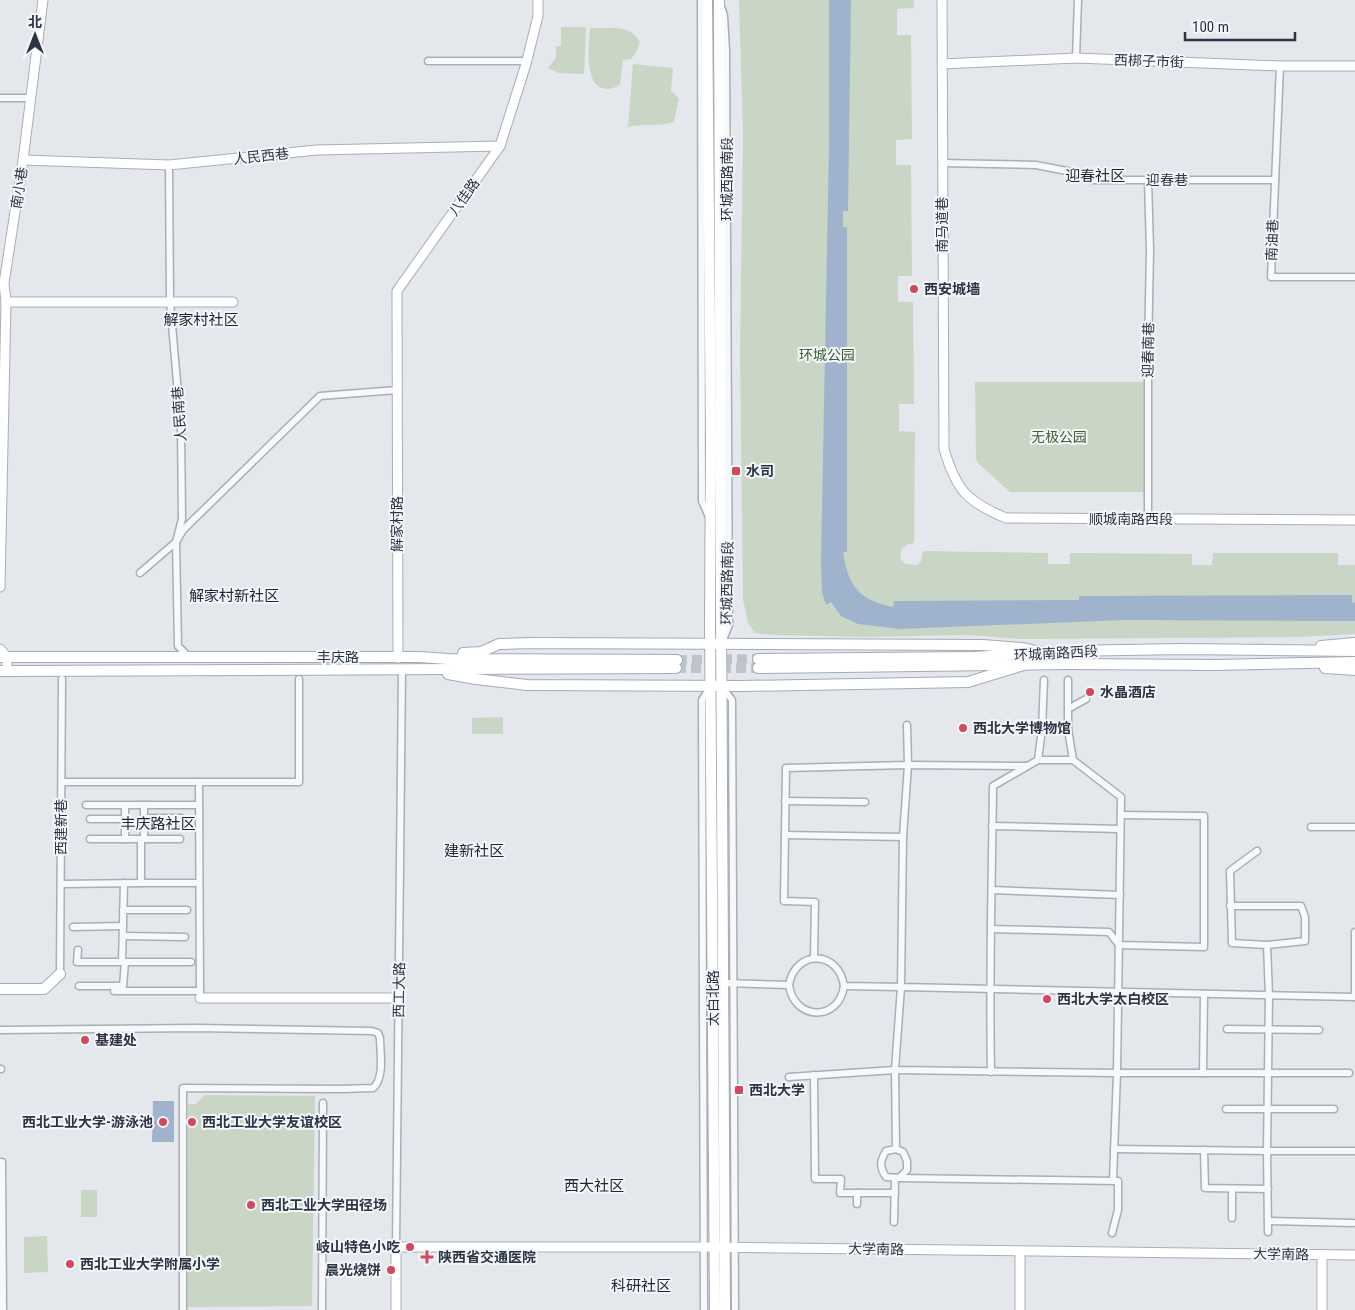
<svg xmlns="http://www.w3.org/2000/svg" width="1355" height="1310" viewBox="0 0 1355 1310" font-family="'Roboto Condensed','Noto Sans SC',sans-serif">
<style>
.green{fill:#c9d6c5}
.water{fill:#9fb4cc}
.lines{fill:none;stroke-linecap:round;stroke-linejoin:round}
.primary-tunnel{stroke:#bfc3cb;stroke-width:10;stroke-dasharray:10 5;stroke-linecap:butt}
.street-casing{stroke:#a9aeb7;stroke-width:9}
.secondary-casing{stroke:#a9aeb7;stroke-width:11}
.primary-casing{stroke:#a3abb8;stroke-width:12}
.street{stroke:#f7f8fa;stroke-width:6}
.secondary{stroke:#fff;stroke-width:9}
.primary{stroke:#fff;stroke-width:10}
.poi-dot{fill:#d1495b;stroke:#f4f6f9;stroke-width:2}
.labels{text-anchor:middle;dominant-baseline:central;stroke-width:4;stroke-linejoin:round;paint-order:stroke}
.street-label{font-size:14px;fill:#2b3445;stroke:#f4f6f9}
.poi-label{font-size:14px;font-weight:bold;fill:#2b3445;stroke:#f4f6f9;text-anchor:start}
.park-label{font-size:14px;fill:#3f6138;stroke:#f4f6f9}
.neighbourhood-label{font-size:15px;fill:#1d2536;stroke:#f4f6f9}
</style>
<rect width="100%" height="100%" fill="#e4e7ec"/>
<g class="green">
<path d="M739 0H914V8L897 9V35H911L912 139 896 140V165H911L912 276H898V302H913L914 404H899V431L915 432 914 543C904 544 899 550 901 560L906 564 917 565 921 561 923 551 1048 553V564H1070V553L1192 554V565H1212L1213 553H1338V565H1355V634L1298 637 1021 639 969 635 863 637 775 635 755 633 748 623 743 599 740 353 743 135Z"/>
<path d="M561 27H586L584 74 559 73 548 68 556 58V46H561Z"/>
<path d="M590 28C609 29 629 23 640 42L636 53 631 59 623 60 620 85C617 86 612 89 608 89 583 89 589 45 590 28Z"/>
<path d="M633 64 673 68 671 91 679 98 674 122C659 127 644 123 628 127Z"/>
<path d="M975 382H1144V492H1010L978 463 976 459Z"/>
<path d="M503 717V734H472V718Z"/>
<path d="M204 1095 315 1096 312 1306 187 1307 188 1104H196Z"/>
<rect x="81" y="1190" width="16" height="27"/>
<path d="M47 1236 48 1272 24 1273V1237Z"/>
</g>
<g class="water">
<path d="M829 0H851L848 211H843V227H847V552H843C848 586 859 600 893 607L894 601 1079 600V596L1352 595V602L1355 603V621L1126 620 900 629 858 624 841 616 831 602 826 605 822 593 821 562 829 144Z"/>
<path d="M153 1101H174V1142H152Z"/>
</g>
<g class="lines">
<g class="primary-tunnel">
<path d="M677 660 758 659"/>
<path d="M676 668H758"/>
</g>
<defs>
<g id="street">
<path d="M701 0 702 501 709 517"/>
<path d="M722 9 724 16 726 50 729 625 723 640"/>
<path d="M1076 58 1078 0"/>
<path d="M428 61H527"/>
<path d="M1280 66 1271 277H1355"/>
<path d="M0 98H31"/>
<path d="M942 163 1036 165 1067 171 1093 180H1275"/>
<path d="M169 165 170 302 181 428 182 519 176 542 178 646 189 657"/>
<path d="M1148 180 1150 250 1148 354V519"/>
<path d="M140 573 176 542 183 530 320 396 397 390"/>
<path d="M722 687 732 700 735 1310"/>
<path d="M1068 709 1086 699"/>
<path d="M1042 729 1038 760H1073L1068 729H1042L1044 680"/>
<path d="M1068 729V680"/>
<path d="M1026 766 908 765 903 837 901 987 1355 997"/>
<path d="M62 782H299V679"/>
<path d="M199 782 200 998"/>
<path d="M785 801 865 802"/>
<path d="M86 805H144V839H125V805"/>
<path d="M144 805H199"/>
<path d="M144 818H181"/>
<path d="M90 819H125"/>
<path d="M992 826 1120 829"/>
<path d="M1311 827H1355"/>
<path d="M785 835 903 837"/>
<path d="M90 839H125"/>
<path d="M141 839V883H199"/>
<path d="M144 839H180"/>
<path d="M124 883 122 962H191"/>
<path d="M61 884 141 883"/>
<path d="M992 890 1120 895"/>
<path d="M1230 906H1301L1305 917V941L1267 945"/>
<path d="M123 910H187"/>
<path d="M73 927 123 926"/>
<path d="M992 929 1109 932 1119 945 1204 947V816L1121 815"/>
<path d="M123 936 185 937"/>
<path d="M78 950 77 962H122"/>
<path d="M814 958 815 902 784 901 786 768 908 765 907 725"/>
<path d="M60 974 62 679"/>
<path d="M724 983 789 985C795 949 839 950 844 986L901 987 895 1070 1117 1073 1121 797 1073 760"/>
<path d="M789 985C794 1021 839 1022 844 986"/>
<path d="M79 986H123L125 962"/>
<path d="M114 991H200"/>
<path d="M1355 997V932"/>
<path d="M1227 1029 1319 1030"/>
<path d="M1 1030 196 1028 372 1031 378 1033 380 1038C380 1052 385 1078 373 1088L341 1089 183 1088V1310"/>
<path d="M0 1069H1"/>
<path d="M991 1072C989 976 992 881 993 786L1038 760"/>
<path d="M1203 1073 1204 994"/>
<path d="M814 1075 815 1179H841L840 1193H895"/>
<path d="M789 1077 895 1070 896 1149 903 1152 907 1161V1170L899 1178 886 1177C879 1167 880 1161 886 1151L896 1149"/>
<path d="M1226 1109H1334"/>
<path d="M1114 1149 1267 1151 1269 995 1267 945 1232 943 1230 871 1257 851"/>
<path d="M1204 1150 1205 1188 1268 1189"/>
<path d="M0 1162H2L3 1310"/>
<path d="M899 1178 1118 1181V1210L1112 1233"/>
<path d="M1113 1180 1117 1073H1349"/>
<path d="M857 1193V1204"/>
<path d="M1232 1218V1189"/>
<path d="M1268 1221 1353 1223"/>
<path d="M894 1222 895 1178"/>
<path d="M1268 1232 1267 1151H1354"/>
<path d="M396 1247 402 670"/>
<path d="M322 1310 323 1103"/>
<path d="M704 1310 702 700 709 689"/>
</g>
<g id="secondary">
<path d="M942 0 944 449C956 490 967 502 1006 518L1355 520"/>
<path d="M942 64 1076 58 1280 66H1355"/>
<path d="M23 160 169 165 317 150 500 146"/>
<path d="M6 302H233"/>
<path d="M0 587 6 302 4 283 23 160 43 0"/>
<path d="M0 649 7 657V671"/>
<path d="M398 658 397 291 500 146 526 64 538 16V0"/>
<path d="M200 998H399"/>
<path d="M396 1310V1247H704L1355 1255"/>
<path d="M1020 1310V1251"/>
<path d="M1322 1310V1255"/>
</g>
<g id="primary">
<path d="M707 0 711 441 710 625 715 1310"/>
<path d="M719 0C720 437 722 873 725 1310"/>
<path d="M1321 646 1355 643"/>
<path d="M463 653 481 652 499 644 529 643 983 645 1021 648 1046 653"/>
<path d="M0 657H420L447 659 677 660"/>
<path d="M758 659 974 657 1066 651 1183 649 1355 651"/>
<path d="M758 668 1067 664 1216 665 1355 662"/>
<path d="M1325 668 1355 670"/>
<path d="M0 671C225 672 450 667 676 668"/>
<path d="M448 674 476 679 527 685 741 686 968 682 1027 664"/>
<path d="M0 989H44L60 974"/>
</g>
</defs>
<use href="#street" class="street-casing"/>
<use href="#secondary" class="secondary-casing"/>
<use href="#primary" class="primary-casing"/>
<use href="#street" class="street"/>
<use href="#secondary" class="secondary"/>
<use href="#primary" class="primary"/>
</g>
<g class="poi-dot">
<circle cx="914" cy="289" r="5"/>
<rect x="731" y="466" width="10" height="10" rx="2.5"/>
<circle cx="1090" cy="692" r="5"/>
<circle cx="963" cy="728" r="5"/>
<circle cx="1047" cy="999" r="5"/>
<circle cx="85" cy="1040" r="5"/>
<rect x="734" y="1085" width="10" height="10" rx="2.5"/>
<circle cx="163" cy="1122" r="5"/>
<circle cx="192" cy="1122" r="5"/>
<circle cx="251" cy="1205" r="5"/>
<circle cx="410" cy="1247" r="5"/>
<path d="M424.5 1249.5h5v5h5v5h-5v5h-5v-5h-5v-5h5z"/>
<circle cx="70" cy="1264" r="5"/>
<circle cx="391" cy="1270" r="5"/>
</g>
<g class="labels">
<g class="street-label">
<text transform="translate(1149 61) rotate(2)">西梆子市街</text>
<text transform="translate(261 156) rotate(-6)">人民西巷</text>
<text transform="translate(727 179) rotate(-90)">环城西路南段</text>
<text x="1167" y="180">迎春巷</text>
<text transform="translate(19 188) rotate(-81)">南小巷</text>
<text transform="translate(464 197) rotate(-55)">八佳路</text>
<text transform="translate(942 225) rotate(-90)">南马道巷</text>
<text transform="translate(1272 240) rotate(-88)">南油巷</text>
<text transform="translate(1148 350) rotate(-89)">迎春南巷</text>
<text transform="translate(179 414) rotate(-94)">人民南巷</text>
<text x="1131" y="519">顺城南路西段</text>
<text transform="translate(397 524) rotate(-90)">解家村路</text>
<text transform="translate(727 583) rotate(-89)">环城西路南段</text>
<text transform="translate(1056 653) rotate(-3)">环城南路西段</text>
<text x="338" y="657">丰庆路</text>
<text transform="translate(61 827) rotate(-90)">西建新巷</text>
<text transform="translate(399 990) rotate(-89)">西工大路</text>
<text transform="translate(713 998) rotate(-90)">太白北路</text>
<text transform="translate(876 1249) rotate(1)">大学南路</text>
<text transform="translate(1281 1254) rotate(1)">大学南路</text>
</g>
<g class="poi-label">
<text x="924" y="289">西安城墙</text>
<text x="746" y="471">水司</text>
<text x="1100" y="692">水晶酒店</text>
<text x="973" y="728">西北大学博物馆</text>
<text x="1057" y="999">西北大学太白校区</text>
<text x="95" y="1040">基建处</text>
<text x="749" y="1090">西北大学</text>
<text x="153" y="1122" text-anchor="end">西北工业大学-游泳池</text>
<text x="202" y="1122">西北工业大学友谊校区</text>
<text x="261" y="1205">西北工业大学田径场</text>
<text x="400" y="1247" text-anchor="end">岐山特色小吃</text>
<text x="438" y="1257">陕西省交通医院</text>
<text x="80" y="1264">西北工业大学附属小学</text>
<text x="381" y="1270" text-anchor="end">晨光烧饼</text>
</g>
<g class="park-label">
<text x="827" y="355">环城公园</text>
<text x="1059" y="437">无极公园</text>
</g>
<g class="neighbourhood-label">
<text x="1095" y="176">迎春社区</text>
<text x="201" y="320">解家村社区</text>
<text x="234" y="596">解家村新社区</text>
<text x="158" y="824">丰庆路社区</text>
<text x="474" y="851">建新社区</text>
<text x="594" y="1186">西大社区</text>
<text x="641" y="1286">科研社区</text>
</g>
</g>
<g transform="translate(35 35)" stroke="#f4f6f9" stroke-width="4" paint-order="stroke">
<path d="M0-4L9 19L0 12L-9 19Z" fill="#2b3445"/>
<text y="-8" font-size="14" font-weight="bold" text-anchor="middle" fill="#2b3445">北</text>
</g>
<path d="M1185 32v8h110v-8" fill="none" stroke="#2b3445" stroke-width="2.5"/>
<text x="1192" y="32" font-size="15" fill="#2b3445" stroke="#f4f6f9" stroke-width="4" paint-order="stroke">100 m</text>
</svg>
